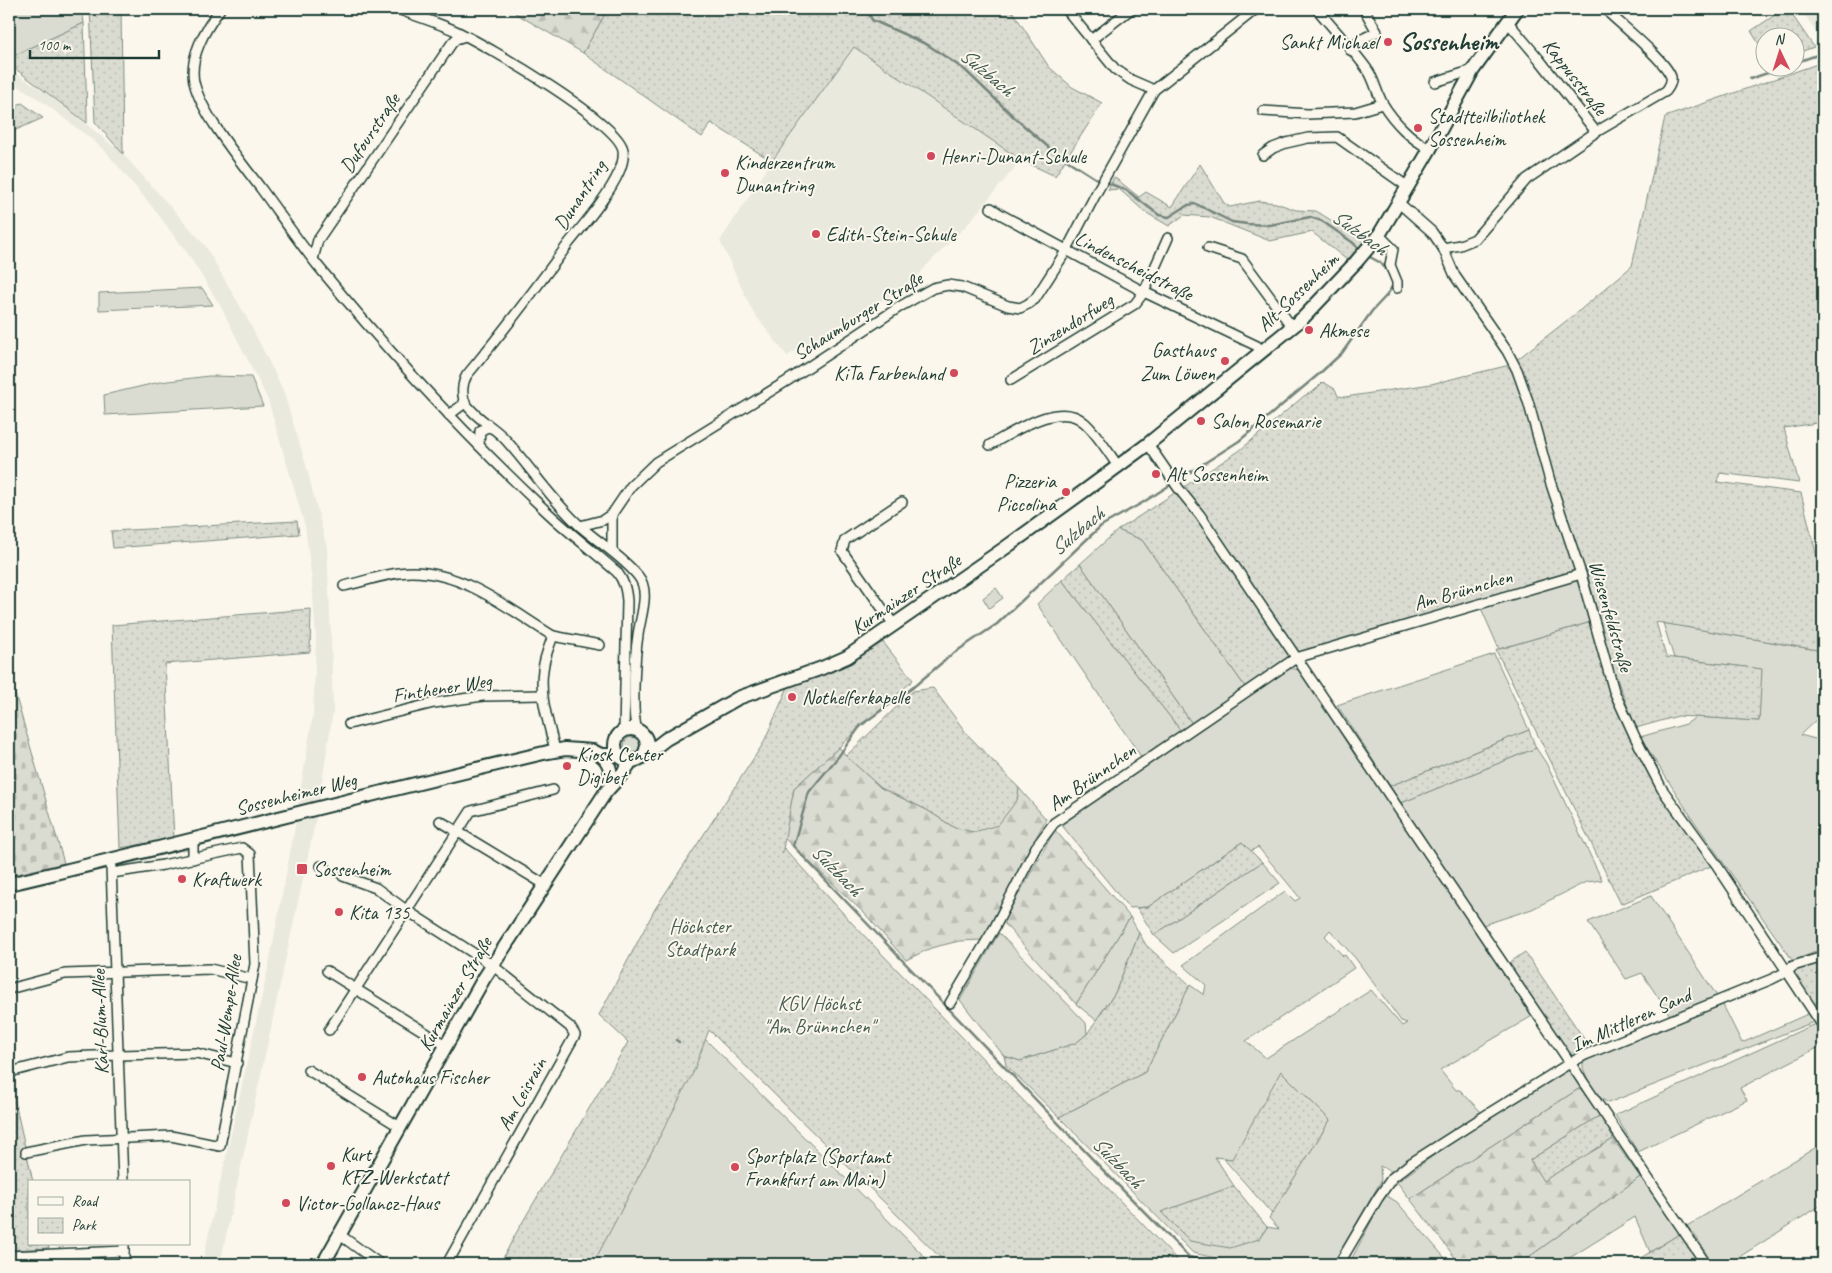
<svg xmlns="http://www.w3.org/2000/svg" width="1832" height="1273" viewBox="0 0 1832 1273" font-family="Caveat,sans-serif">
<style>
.built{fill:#eae9de}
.grass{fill:#dbdcd1;stroke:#7d8c82;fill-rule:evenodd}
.forest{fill:url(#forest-firs);stroke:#7d8c82}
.cemetery{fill:url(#cemetery-stones);stroke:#7d8c82}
.park{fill:url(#park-dots);stroke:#7d8c82}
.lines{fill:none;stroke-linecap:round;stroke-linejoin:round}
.stream{stroke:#74847b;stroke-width:2.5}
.street-tunnel{stroke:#cfd2c7;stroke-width:9;stroke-dasharray:9 4.5;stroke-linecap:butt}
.street-casing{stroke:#1f3d34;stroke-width:12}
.secondary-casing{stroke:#1f3d34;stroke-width:16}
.street{stroke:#fbf7ec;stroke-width:9}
.secondary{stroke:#fbf7ec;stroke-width:12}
.poi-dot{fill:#d1495b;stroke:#fbf7ec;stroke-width:2}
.labels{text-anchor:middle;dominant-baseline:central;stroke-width:4;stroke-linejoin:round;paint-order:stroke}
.poi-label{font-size:20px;fill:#1f3d34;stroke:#fbf7ec;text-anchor:start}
.street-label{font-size:20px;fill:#1f3d34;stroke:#fbf7ec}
.park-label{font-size:20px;fill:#455d53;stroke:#fbf7ec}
.water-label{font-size:21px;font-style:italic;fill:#425b52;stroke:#fbf7ec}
.district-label{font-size:25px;font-weight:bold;fill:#1f3d34;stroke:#fbf7ec}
</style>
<defs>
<pattern id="forest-firs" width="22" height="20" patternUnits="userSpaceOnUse" patternTransform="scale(1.25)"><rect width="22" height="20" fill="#dbdcd1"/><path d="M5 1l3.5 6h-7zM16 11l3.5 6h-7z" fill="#bcbeb4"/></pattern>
<pattern id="cemetery-stones" width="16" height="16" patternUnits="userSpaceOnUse" patternTransform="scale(1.25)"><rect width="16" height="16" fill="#dbdcd1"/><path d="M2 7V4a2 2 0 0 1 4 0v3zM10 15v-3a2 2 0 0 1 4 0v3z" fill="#bcbeb4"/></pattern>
<pattern id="park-dots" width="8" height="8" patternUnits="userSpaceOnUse" patternTransform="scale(1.25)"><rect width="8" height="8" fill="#dbdcd1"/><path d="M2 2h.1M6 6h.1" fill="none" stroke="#bcbeb4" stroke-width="1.8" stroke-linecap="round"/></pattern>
</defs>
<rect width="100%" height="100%" fill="#fbf7ec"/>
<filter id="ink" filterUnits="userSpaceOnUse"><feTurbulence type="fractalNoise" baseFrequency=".02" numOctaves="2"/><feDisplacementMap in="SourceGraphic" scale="10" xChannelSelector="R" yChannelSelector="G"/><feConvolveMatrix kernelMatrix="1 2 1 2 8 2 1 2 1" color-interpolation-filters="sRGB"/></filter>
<g filter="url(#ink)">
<g class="built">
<path d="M1801 9H1823V43Z"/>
<path d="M854 47 1021 160 967 225 926 266 913 283 787 356 753 312 720 241 772 161Z"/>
<path d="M9 69 53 97 123 154 204 244 247 318 283 390 306 465 327 548 331 634 333 712 319 801 298 806 313 714 316 639 312 581 305 526 268 400 220 305 188 254 154 209 106 152 94 141 40 100 9 80Z"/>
<path d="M317 814 220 1264H202L269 964 296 821Z"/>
</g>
<g class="grass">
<path d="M9 9H82L84 23 9 58Z"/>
<path d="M202 288 213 305 99 310V293Z"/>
<path d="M209 376 251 377 263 406 105 415 104 395 160 382Z"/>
<path d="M1118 530 1142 540 1246 688 1193 725 1080 564Z"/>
<path d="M1579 577 1591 622 1499 649 1481 608 1486 603Z"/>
<path d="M1062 580 1182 732 1142 758 1037 604Z"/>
<path d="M996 588 1003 598 989 608 983 598Z"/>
<path d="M1663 623 1823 651V715H1821L1800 735 1823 741V949L1793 961 1694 821 1640 737 1686 724 1696 717 1759 721 1761 669 1674 658Z"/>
<path d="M1494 654 1529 730 1390 786 1337 705Z"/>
<path d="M1288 668 1300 670 1354 754 1368 770 1452 897 1534 1015 1440 1070 1456 1090H1460L1483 1114 1392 1172 1380 1166 1381 1181 1333 1264H1242L1193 1253 1059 1117 1145 1072 1190 985 1204 995 1206 985 1183 965 1285 891 1295 901 1300 898 1258 847 1251 851 1242 842 1148 907 1129 908 1060 823ZM1330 930 1356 959 1401 1021 1407 1023 1402 1026 1371 990 1266 1058 1246 1041 1354 968 1345 955 1343 956 1325 936ZM1330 1120 1269 1218 1279 1229 1267 1227 1259 1239 1190 1241 1162 1212 1234 1186 1215 1157 1232 1159Z"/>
<circle cx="632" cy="745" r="8"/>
<path d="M1536 748 1546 763 1602 880 1586 882 1532 909 1483 925 1401 803Z"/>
<path d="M1262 862 1280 883 1174 953 1154 935Z"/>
<path d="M1651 896 1717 996 1671 1017 1642 973 1626 979 1588 922Z"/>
<path d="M1130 917 1139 933 1115 993 1096 1020 1076 1004Z"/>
<path d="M999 933 1086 1023 1087 1034 1076 1043 1020 1061 1004 1056 960 1000Z"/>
<path d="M1723 1005 1742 1043 1810 1013C1819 1023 1823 1031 1823 1045L1740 1088 1747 1100 1638 1152 1615 1115 1817 1023 1816 1021 1608 1103 1594 1093 1583 1068V1062L1663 1026Z"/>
<path d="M704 1038 932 1264H583Z"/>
<path d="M1569 1069 1580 1088 1410 1199 1397 1182 1462 1135Z"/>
<path d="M1823 1143V1204L1728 1264H1712L1697 1238 1687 1226Z"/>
<path d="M1640 1177 1681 1233 1650 1252 1635 1217 1560 1264H1519Z"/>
<path d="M1385 1195 1397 1202 1450 1264H1364L1358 1261 1349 1264Z"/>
</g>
<g class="forest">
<path d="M518 9H608L583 53 515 13Z"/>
<path d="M839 747 846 756 881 788 927 810 955 828 1017 800 1019 788 1046 819 982 940 959 941 931 948 906 960 865 914 784 838 794 788Z"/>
<path d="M1055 830 1130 917 1076 1004 1003 922Z"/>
<path d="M1580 1088 1602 1114 1530 1160 1543 1180 1613 1139 1640 1177 1519 1264H1460L1410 1199Z"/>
</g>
<path class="cemetery" d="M9 673 64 863 9 876Z"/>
<g class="park">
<path d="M90 9H121L123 154 95 122Z"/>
<path d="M608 9H1011L1049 67 1072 87 1102 103 1055 176 1021 160 854 47 772 161 711 123 702 137 583 53Z"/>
<path d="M1784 9H1788L1814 47 1795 54 1794 38H1764V52L1751 31Z"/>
<path d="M84 23 87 116V123L9 64V58Z"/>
<path d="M1823 62V422L1784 428 1799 483 1720 473 1717 482 1801 493 1823 581V651L1656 622 1666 657 1762 669 1759 721 1678 716 1636 728 1608 656 1586 568 1299 652 1246 688 1142 540 1118 530 1239 451 1304 396 1314 391 1323 382 1335 389 1338 396 1345 397 1431 384 1510 365 1579 311 1632 266 1665 117Z"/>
<path d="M22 103 43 118 9 133V108Z"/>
<path d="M1200 164 1224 203 1230 207 1259 201 1276 203 1296 210 1316 211 1365 241 1347 260 1312 232 1270 241 1210 217 1184 215 1169 226 1145 212 1119 189 1108 190 1114 177 1139 197 1146 192 1172 207Z"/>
<path d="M297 521 299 534 113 548 111 531Z"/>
<path d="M1080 564 1193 725 1182 732 1062 580Z"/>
<path d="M311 609 310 652 165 664 174 839 120 848 112 625Z"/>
<path d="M1595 621 1614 691 1662 789 1716 864 1621 904 1496 650Z"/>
<path d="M883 642 913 680 794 788 782 854 784 848 851 922 1181 1264H947L709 1030 693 1073 593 1264H500L515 1235 628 1042 599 1015 655 909 763 744 788 687 841 668Z"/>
<path d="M933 688 967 734 1019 788 1017 800 998 825 974 832 955 828 927 810 881 788 846 756 913 691Z"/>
<path d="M1529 730 1536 748 1401 803 1390 786Z"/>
<path d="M1242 842 1262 862 1154 935 1137 908 1148 907Z"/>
<path d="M1139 933 1146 945 1190 985 1145 1072 1059 1117 1006 1065 1004 1056 1020 1061 1076 1043 1087 1034 1115 993Z"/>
<path d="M1525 952 1591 1049 1571 1059 1506 965Z"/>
<path d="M1823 959V999L1812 1005 1791 973 1793 969Z"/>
<path d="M1281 1071 1330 1120 1272 1214 1223 1158 1232 1159Z"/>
<path d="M9 1076 33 1182H29V1244H48L49 1248 11 1250 9 1242Z"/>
<path d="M1602 1114 1613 1139 1543 1181 1530 1160Z"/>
<path d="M1234 1186 1267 1227 1259 1239 1230 1248 1190 1241 1161 1212Z"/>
<path d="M1681 1233 1702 1264H1631Z"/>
</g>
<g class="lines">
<g class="stream">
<path d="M867 9 872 20 928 45 965 70 1015 118 1054 152 1095 178 1126 190 1159 215 1169 217 1188 205 1196 204 1232 222 1247 224 1270 225 1310 217 1322 221 1352 242 1362 251"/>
<path d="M1794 63 1823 53"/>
<path d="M1750 79 1782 68"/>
<path d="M1368 256 1381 263 1390 275"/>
<path d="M676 1040 679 1042"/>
<path d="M1221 1264 1189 1257 1104 1171 793 846 809 792 838 757 861 725 911 689 951 655 997 624 1101 526 1142 503 1239 441 1319 374 1342 353 1372 311 1387 295 1393 285"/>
</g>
<path class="street-tunnel" d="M326 868 343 876"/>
<defs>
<g id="street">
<path d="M220 9C205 30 189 56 194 82 201 114 242 163 262 190 281 216 299 242 318 266 389 353 464 434 545 510 568 532 593 551 617 572 624 581 626 589 627 601L624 730"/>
<path d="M398 9C418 17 439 23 458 32 487 46 619 122 623 150 624 157 622 165 619 172 609 195 585 223 569 243 536 288 503 332 467 375 462 383 461 396 466 404 476 418 492 426 503 437 530 466 551 500 580 526 599 543 622 556 638 576 651 591 640 618 638 635 635 655 631 712 637 730"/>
<path d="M1066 9 1115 69 1131 80 1154 90"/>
<path d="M1317 9C1334 30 1354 50 1369 72 1375 82 1377 94 1383 104 1394 122 1412 140 1430 149"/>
<path d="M1507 21 1539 59 1596 132"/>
<path d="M1091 40 1131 9"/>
<path d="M1350 50 1362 39 1377 32 1364 9"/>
<path d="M1435 82 1473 70"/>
<path d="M1263 111 1308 114 1355 112 1382 104"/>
<path d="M1263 155 1273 148 1286 143 1308 138 1337 137 1408 187"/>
<path d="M1399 203 1432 232 1443 248 1455 276 1507 351 1517 370 1528 401 1550 481 1581 574 1614 691 1635 737 1662 789 1716 864 1823 1026"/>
<path d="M991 208 1000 214 1144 292 1257 346 1262 352"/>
<path d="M1379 235 1393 249 1390 265 1397 282V288"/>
<path d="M1208 248 1242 259 1292 327"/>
<path d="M1443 248 1460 245 1475 239 1527 179 1596 132 1666 91C1669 87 1672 82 1671 77 1666 61 1624 27 1610 14V9"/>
<path d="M313 259 318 240 452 43 456 39 465 36"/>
<path d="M1011 380 1135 304 1144 292 1168 238"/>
<path d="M449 415 465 403"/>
<path d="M1148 444 1179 489 1200 515 1706 1264"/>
<path d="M479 445 480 431 487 427 492 428"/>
<path d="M990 445C1014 432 1060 399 1085 423 1098 435 1108 452 1118 466"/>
<path d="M612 514V551"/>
<path d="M580 526 603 520 612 514 631 486 656 462 787 381 901 306 933 288 948 285 962 287 1008 306 1020 308 1028 304 1035 299 1066 251 1099 188 1154 90 1256 9"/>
<path d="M344 586C366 581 389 572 412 572 465 572 510 610 553 636 549 647 544 658 543 670 539 697 549 724 555 750"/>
<path d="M894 625 842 551 845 540 902 502"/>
<path d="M553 636 600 645"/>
<path d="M349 724 434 703 483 696 542 695"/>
<path d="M440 821 544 884"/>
<path d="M193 859V840"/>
<path d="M321 866 326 868"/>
<path d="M111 867 123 1182"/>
<path d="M343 876 376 888 406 910 492 965 570 1027 575 1035 447 1264"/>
<path d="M327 971 447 1046"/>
<path d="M9 989 65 974 210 969 252 979"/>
<path d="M950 1003 995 927 1036 847 1054 823 1296 658 1581 574"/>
<path d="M329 1030 471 811 553 790"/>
<path d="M308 1070 400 1127"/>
<path d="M10 1072 68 1057 119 1055 196 1053 237 1063"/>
<path d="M26 1152 86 1140 171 1136 220 1146 255 964 250 854 242 848 163 865 112 873"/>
<path d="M340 1235 380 1264"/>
<path d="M9 1256 124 1251"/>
<path d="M124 1264V1244"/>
<path d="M1339 1264 1378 1198 1392 1178 1411 1163 1486 1115 1570 1063 1585 1055 1772 979 1788 971 1793 966 1823 957"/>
</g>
<g id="secondary">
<circle cx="631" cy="745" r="16"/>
<path d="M646 750 657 746 666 739 738 698 822 668 847 657 1005 548 1087 489 1148 444 1303 318 1356 262 1379 235 1430 149 1473 70 1517 9"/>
<path d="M601 755C611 763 611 773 611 785"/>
<path d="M9 884C189 842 368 794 548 752L565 749 593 751 601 755H619"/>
<path d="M323 1264 483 980 605 793C614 782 624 774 631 761"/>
</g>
</defs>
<use href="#street" class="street-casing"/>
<use href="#secondary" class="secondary-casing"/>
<use href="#street" class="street"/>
<use href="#secondary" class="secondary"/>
</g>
</g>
<g class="poi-dot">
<circle cx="1388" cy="42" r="5"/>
<circle cx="1418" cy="128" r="5"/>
<circle cx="931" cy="156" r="5"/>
<circle cx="725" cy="173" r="5"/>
<circle cx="816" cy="234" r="5"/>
<circle cx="1309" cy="330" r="5"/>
<circle cx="1225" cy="361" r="5"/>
<circle cx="954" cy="373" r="5"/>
<circle cx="1201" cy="421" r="5"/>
<circle cx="1156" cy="474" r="5"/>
<circle cx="1066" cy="492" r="5"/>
<circle cx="792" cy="697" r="5"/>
<circle cx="567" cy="766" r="5"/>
<rect x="296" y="863" width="12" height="12" rx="2.5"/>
<circle cx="182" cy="879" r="5"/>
<circle cx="339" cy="912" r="5"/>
<circle cx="362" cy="1077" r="5"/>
<circle cx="331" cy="1166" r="5"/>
<circle cx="735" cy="1167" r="5"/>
<circle cx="286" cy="1203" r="5"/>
</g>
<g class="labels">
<g class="poi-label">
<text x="1378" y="42" text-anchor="end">Sankt Michael</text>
<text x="1428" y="116">Stadtteilbiliothek<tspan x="1428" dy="23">Sossenheim</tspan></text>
<text x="941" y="156">Henri-Dunant-Schule</text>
<text x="735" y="162">Kinderzentrum<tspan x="735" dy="23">Dunantring</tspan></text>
<text x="826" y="234">Edith-Stein-Schule</text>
<text x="1319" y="330">Akmese</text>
<text x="1215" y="350" text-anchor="end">Gasthaus<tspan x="1215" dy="23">Zum Löwen</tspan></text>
<text x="944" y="373" text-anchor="end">KiTa Farbenland</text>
<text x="1211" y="421">Salon Rosemarie</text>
<text x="1166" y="474">Alt Sossenheim</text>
<text x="1056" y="481" text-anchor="end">Pizzeria<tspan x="1056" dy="23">Piccolina</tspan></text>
<text x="802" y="697">Nothelferkapelle</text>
<text x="577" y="754">Kiosk Center<tspan x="577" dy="23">Digibet</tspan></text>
<text x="313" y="869">Sossenheim</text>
<text x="192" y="879">Kraftwerk</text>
<text x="349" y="912">Kita 135</text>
<text x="372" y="1077">Autohaus Fischer</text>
<text x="341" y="1154">Kurt<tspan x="341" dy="23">KFZ-Werkstatt</tspan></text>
<text x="745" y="1156">Sportplatz (Sportamt<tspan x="745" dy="23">Frankfurt am Main)</tspan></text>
<text x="296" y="1203">Victor-Gollancz-Haus</text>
</g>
<g class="street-label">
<text transform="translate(1575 77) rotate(52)">Kappusstraße</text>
<text transform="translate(370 133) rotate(-56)">Dufourstraße</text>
<text transform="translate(580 195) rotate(-57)">Dunantring</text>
<text transform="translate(1134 266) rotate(27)">Lindenscheidstraße</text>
<text transform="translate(1298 292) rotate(-44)">Alt-Sossenheim</text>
<text transform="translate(858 316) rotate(-32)">Schaumburger Straße</text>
<text transform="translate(1070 324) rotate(-32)">Zinzendorfweg</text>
<text transform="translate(1463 590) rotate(-16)">Am Brünnchen</text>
<text transform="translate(906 594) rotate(-34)">Kurmainzer Straße</text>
<text transform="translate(1611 616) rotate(74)">Wiesenfeldstraße</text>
<text transform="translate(442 688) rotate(-9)">Finthener Weg</text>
<text transform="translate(1092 777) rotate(-35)">Am Brünnchen</text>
<text transform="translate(296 794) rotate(-14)">Sossenheimer Weg</text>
<text transform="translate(455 994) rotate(-60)">Kurmainzer Straße</text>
<text transform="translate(226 1013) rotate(-81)">Paul-Wempe-Allee</text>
<text transform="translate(1631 1020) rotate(-24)">Im Mittleren Sand</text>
<text transform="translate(100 1022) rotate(-92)">Karl-Blum-Allee</text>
<text transform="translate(522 1094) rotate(-61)">Am Leisrain</text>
</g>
<g class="park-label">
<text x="700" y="926">Höchster<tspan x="700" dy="23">Stadtpark</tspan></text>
<text x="819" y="1003">KGV Höchst<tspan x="819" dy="23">"Am Brünnchen"</tspan></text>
</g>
<g class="water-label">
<text transform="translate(987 72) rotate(40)">Sulzbach</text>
<text transform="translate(1360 232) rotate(36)">Sulzbach</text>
<text transform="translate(1077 531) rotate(-40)">Sulzbach</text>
<text transform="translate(837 870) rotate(46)">Sulzbach</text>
<text transform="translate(1118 1162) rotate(46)">Sulzbach</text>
</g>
<g class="district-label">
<text x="1449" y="42">Sossenheim</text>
</g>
</g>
<rect width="1832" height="1273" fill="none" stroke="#fbf7ec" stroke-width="30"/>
<rect x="15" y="15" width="1802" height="1243" fill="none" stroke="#1f3d34" stroke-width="2" filter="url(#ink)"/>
<rect x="28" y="1180" width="162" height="65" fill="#fbf7ec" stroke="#a3ada2"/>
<rect x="38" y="1197" width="25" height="8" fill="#fbf7ec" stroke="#a3ada2"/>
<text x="72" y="1206" font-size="15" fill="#1f3d34">Road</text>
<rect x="38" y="1218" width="25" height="15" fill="url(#park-dots)" stroke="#a3ada2"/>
<text x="72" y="1230" font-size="15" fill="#1f3d34">Park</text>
<g transform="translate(1780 52) rotate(356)"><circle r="24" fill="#fbf7ec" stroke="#a3ada2"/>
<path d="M0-4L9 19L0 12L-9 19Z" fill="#d1495b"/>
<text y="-8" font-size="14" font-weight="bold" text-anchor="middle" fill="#1f3d34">N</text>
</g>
<path d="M30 50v8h129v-8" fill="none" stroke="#1f3d34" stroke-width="2.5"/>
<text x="38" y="50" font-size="15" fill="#1f3d34" stroke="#fbf7ec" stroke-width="4" paint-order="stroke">100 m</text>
</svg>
